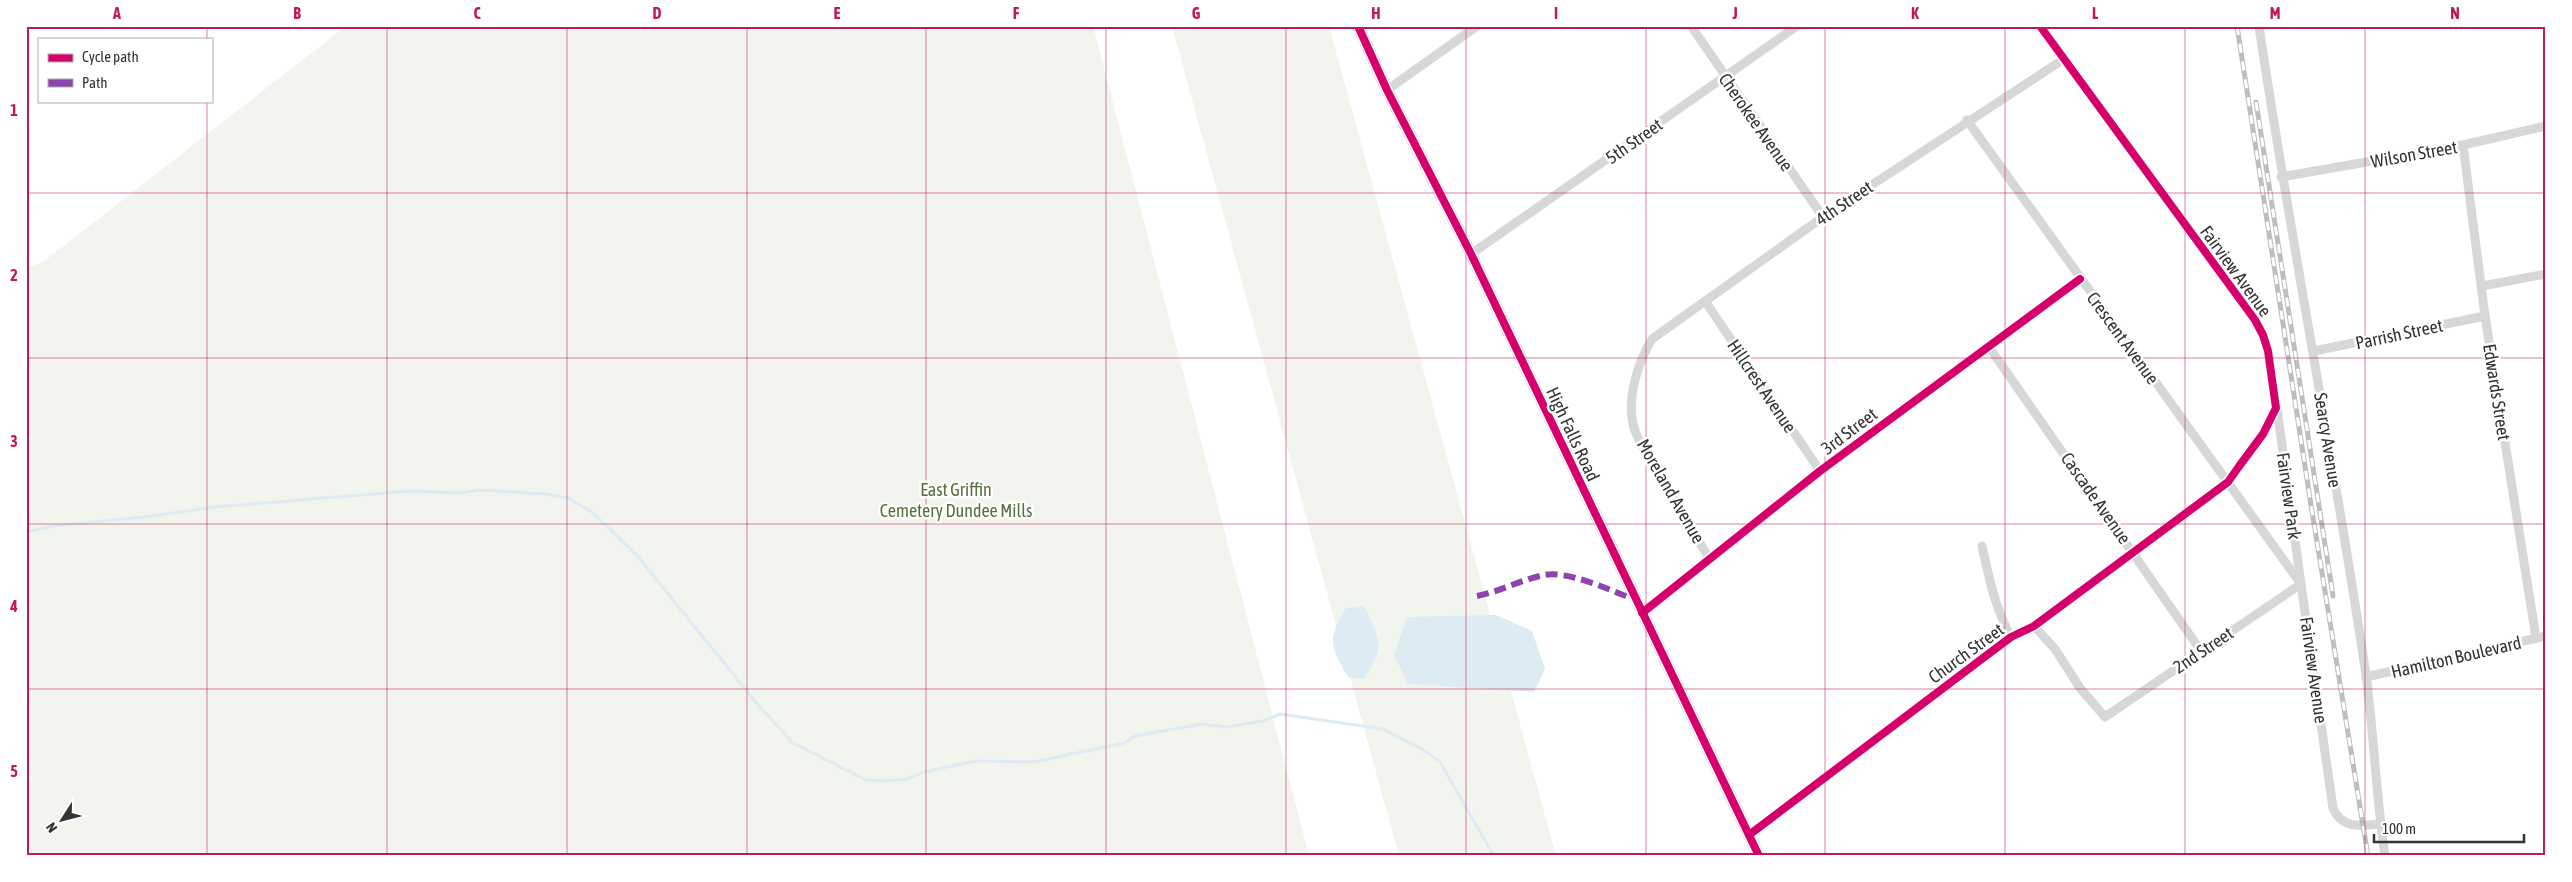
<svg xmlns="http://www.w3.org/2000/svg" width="2572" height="882" viewBox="0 0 2572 882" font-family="'Asap Condensed',sans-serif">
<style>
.green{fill:#f1f5ed}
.water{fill:#ddebf3}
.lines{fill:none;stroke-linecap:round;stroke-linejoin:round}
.stream{stroke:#ddebf3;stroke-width:3}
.street{stroke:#d7d7d7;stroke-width:9}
.secondary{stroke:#d0d0d0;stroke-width:12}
.rail-casing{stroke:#bebebe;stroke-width:5}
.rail{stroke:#fff;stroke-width:3;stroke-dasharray:9;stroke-linecap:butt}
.quiet{stroke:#8e44ad;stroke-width:6;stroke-dasharray:12 6;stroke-linecap:butt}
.cycleway-casing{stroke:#fff;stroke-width:11}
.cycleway{stroke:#d6006c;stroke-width:8}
.grid{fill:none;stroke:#c2185b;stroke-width:1;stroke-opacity:0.55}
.labels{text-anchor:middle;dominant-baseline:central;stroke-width:5;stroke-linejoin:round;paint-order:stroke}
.street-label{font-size:18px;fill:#333;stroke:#fff}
.park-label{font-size:18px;fill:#56703f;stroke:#fff}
.neatline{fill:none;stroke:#c2185b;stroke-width:2}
.grid-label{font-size:16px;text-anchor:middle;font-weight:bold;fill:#c2185b}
</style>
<rect width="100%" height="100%" fill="#fff"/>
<g class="green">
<path d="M346 26H1093L1309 856H26V268L43 262Z"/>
<path d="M1172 26H1329L1556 856H1399Z"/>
</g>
<g class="water">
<path d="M1364 606C1380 638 1386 647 1364 679L1348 677C1330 646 1327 639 1346 608Z"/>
<path d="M1496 615 1532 631 1545 669 1534 692 1408 684 1394 655 1407 617Z"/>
</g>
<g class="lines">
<path class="stream" d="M26 532 54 526 152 516 215 507 411 491 459 493 480 490 546 494 568 498 592 512 635 553 759 706 793 743 866 780 884 781 908 779 924 772 975 761 1034 762 1124 743 1135 736 1202 724 1227 727 1263 721 1280 714 1383 729 1422 749 1440 762 1494 856"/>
<g class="street">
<path d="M1691 26 1823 217"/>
<path d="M2259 26C2291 243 2334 458 2366 675 2374 735 2376 796 2385 856"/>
<path d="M1387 90 1477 26"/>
<path d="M1967 120 2301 584 2333 808C2342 829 2360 826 2380 824"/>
<path d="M2463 145 2485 316 2536 638"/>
<path d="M2281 177 2463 145 2546 126"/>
<path d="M1471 254 1797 26"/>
<path d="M2482 286 2546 274"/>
<path d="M1705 301 1820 471"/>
<path d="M1989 347 2201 651"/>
<path d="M2314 351 2485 316"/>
<path d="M1982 546C1989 578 1995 608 2011 637"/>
<path d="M1709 558C1692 530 1675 501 1658 472 1649 457 1637 441 1633 424 1627 397 1638 362 1652 339L1823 217 2064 59"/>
<path d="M1642 613 1820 471 2080 279"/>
<path d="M2034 626 2055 649 2080 688 2105 717 2301 584 2277 408"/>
<path d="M2366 677 2546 636"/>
<path d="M1749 835 1987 655 2011 637 2034 626 2228 482 2240 465 2263 434 2276 408 2268 351 2263 335 2255 320 2040 26"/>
</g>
<path class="secondary" d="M1358 26 1387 90 1471 254 1759 856"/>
<defs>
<g id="rail">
<path d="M2237 26 2311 505 2368 856"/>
<path d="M2256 102 2333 596"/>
</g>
</defs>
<use href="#rail" class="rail-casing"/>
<use href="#rail" class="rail"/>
<path class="quiet" d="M1477 596C1499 592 1518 581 1540 576 1565 568 1611 591 1636 600"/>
<defs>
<g id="cycleway">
<path d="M1358 26 1387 90 1471 254 1759 856"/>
<path d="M1642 613 1820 471 2080 279"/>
<path d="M1749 835 1987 655 2011 637 2034 626 2228 482 2240 465 2263 434 2276 408 2268 351 2263 335 2255 320 2040 26"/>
</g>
</defs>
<use href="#cycleway" class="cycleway-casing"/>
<use href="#cycleway" class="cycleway"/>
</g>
<path class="grid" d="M207 26V39M387 26V856M567 26V856M747 26V856M926 26V856M1106 26V856M1286 26V856M1466 26V856M1646 26V856M1825 26V856M2005 26V856M2185 26V856M2365 26V856M207 101V856M26 193H2546M26 358H2546M26 524H2546M26 689H2546"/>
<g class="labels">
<g class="street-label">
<text transform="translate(1756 122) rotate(55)">Cherokee Avenue</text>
<text transform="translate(1634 141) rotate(-35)">5th Street</text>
<text transform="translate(2414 154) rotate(-10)">Wilson Street</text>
<text transform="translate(1844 203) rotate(-34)">4th Street</text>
<text transform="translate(2236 271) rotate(54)">Fairview Avenue</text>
<text transform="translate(2399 334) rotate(-12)">Parrish Street</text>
<text transform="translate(2123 338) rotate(54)">Crescent Avenue</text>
<text transform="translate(1762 386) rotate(56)">Hillcrest Avenue</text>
<text transform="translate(2497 392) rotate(81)">Edwards Street</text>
<text transform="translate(1849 431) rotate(-37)">3rd Street</text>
<text transform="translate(1573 434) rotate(65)">High Falls Road</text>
<text transform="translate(2328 440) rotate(81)">Searcy Avenue</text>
<text transform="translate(1671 491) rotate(60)">Moreland Avenue</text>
<text transform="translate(2289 496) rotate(82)">Fairview Park</text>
<text transform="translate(2096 498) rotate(55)">Cascade Avenue</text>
<text transform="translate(2203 650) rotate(-34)">2nd Street</text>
<text transform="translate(1966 653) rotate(-36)">Church Street</text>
<text transform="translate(2456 657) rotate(-13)">Hamilton Boulevard</text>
<text transform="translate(2314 670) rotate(82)">Fairview Avenue</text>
</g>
<g class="park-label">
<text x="956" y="489">East Griffin<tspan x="956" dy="21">Cemetery Dundee Mills</tspan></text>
</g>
</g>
<rect width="2572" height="882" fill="none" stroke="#ffffff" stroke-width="55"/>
<rect x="38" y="38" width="175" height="65" fill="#ffffff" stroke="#adadad"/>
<rect x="48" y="54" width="25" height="8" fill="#d6006c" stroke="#adadad"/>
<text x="82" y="62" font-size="15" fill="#333333">Cycle path</text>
<rect x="48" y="79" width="25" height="8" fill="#8e44ad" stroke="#adadad"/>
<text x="82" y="88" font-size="15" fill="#333333">Path</text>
<g transform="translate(62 820) rotate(234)" stroke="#ffffff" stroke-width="4" paint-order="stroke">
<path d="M0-4L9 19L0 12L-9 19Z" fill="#333333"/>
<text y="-8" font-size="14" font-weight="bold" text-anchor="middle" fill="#333333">N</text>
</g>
<path d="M2374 834v8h150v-8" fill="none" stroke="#333333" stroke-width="2.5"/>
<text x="2382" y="834" font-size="15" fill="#333333" stroke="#ffffff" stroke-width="4" paint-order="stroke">100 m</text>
<rect x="28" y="28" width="2516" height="826" class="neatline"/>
<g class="grid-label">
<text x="117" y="19">A</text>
<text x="297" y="19">B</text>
<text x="477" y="19">C</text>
<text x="657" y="19">D</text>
<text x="837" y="19">E</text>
<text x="1016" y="19">F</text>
<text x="1196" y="19">G</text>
<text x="1376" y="19">H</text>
<text x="1556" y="19">I</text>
<text x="1735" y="19">J</text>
<text x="1915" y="19">K</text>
<text x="2095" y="19">L</text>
<text x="2275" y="19">M</text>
<text x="2455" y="19">N</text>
<text x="14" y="116">1</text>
<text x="14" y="281">2</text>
<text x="14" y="447">3</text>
<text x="14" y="612">4</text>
<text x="14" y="777">5</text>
</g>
</svg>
